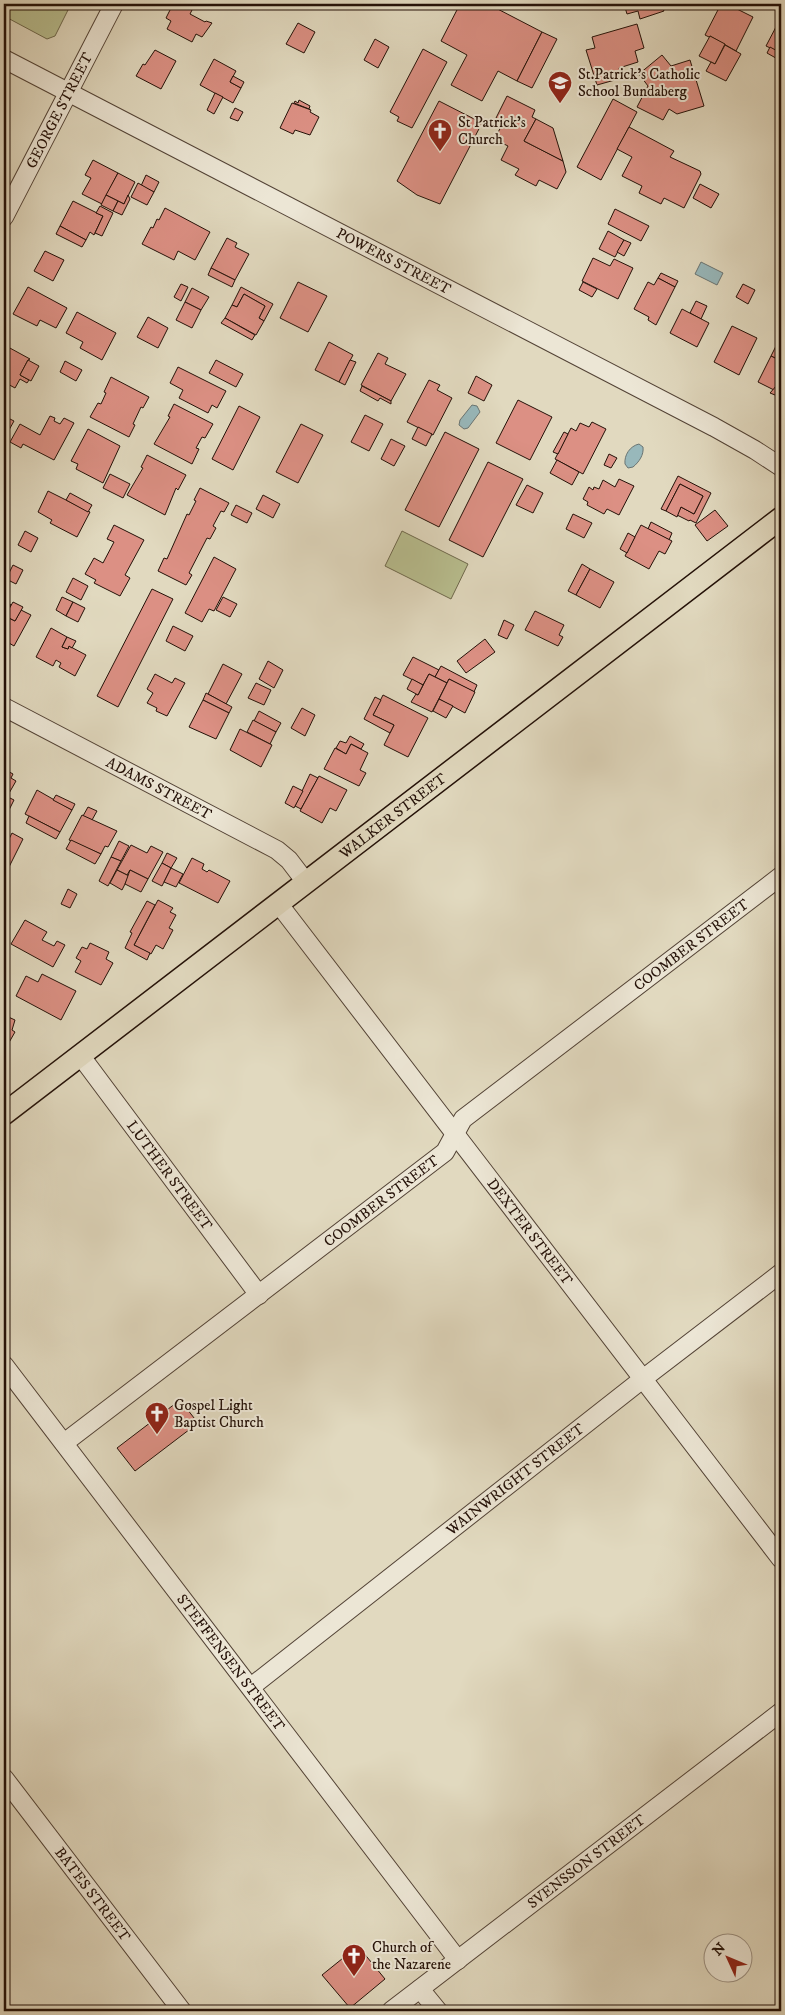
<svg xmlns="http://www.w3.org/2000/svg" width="785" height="2015" viewBox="0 0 785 2015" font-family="'IM FELL DW Pica',serif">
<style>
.green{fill:#b8be8f;stroke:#6e684c}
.water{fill:#98b8bb;stroke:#6a7573}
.building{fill:#dc9084;stroke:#241108}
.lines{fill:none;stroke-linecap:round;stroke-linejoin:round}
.minor-casing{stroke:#534336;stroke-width:20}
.major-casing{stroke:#241108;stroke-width:24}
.minor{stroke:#ece6d5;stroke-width:18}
.major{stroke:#e1d9bf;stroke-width:21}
.labels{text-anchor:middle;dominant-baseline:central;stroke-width:4;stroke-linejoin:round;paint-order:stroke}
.poi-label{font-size:15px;fill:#241108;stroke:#ece6d5;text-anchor:start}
.street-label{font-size:15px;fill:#241108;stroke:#ece6d5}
</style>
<rect width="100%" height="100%" fill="#e1d9bf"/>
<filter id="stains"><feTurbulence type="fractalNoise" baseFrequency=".004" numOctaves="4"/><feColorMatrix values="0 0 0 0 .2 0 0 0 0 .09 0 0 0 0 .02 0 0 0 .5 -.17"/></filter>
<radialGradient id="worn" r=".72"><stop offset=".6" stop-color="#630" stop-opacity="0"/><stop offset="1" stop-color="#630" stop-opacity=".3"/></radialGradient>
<g class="green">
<path d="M4 4H71L55 36 47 39 4 16Z"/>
<path d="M402 531 468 564 451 599 385 566Z"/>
</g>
<g class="water">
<path d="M701 262 723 273 717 285 695 274Z"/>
<path d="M472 405 477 406 480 412 468 428 464 429 459 425 460 420Z"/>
<path d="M639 444 643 447C644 455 639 462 633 467L628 468 625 464C624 455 630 446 639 444Z"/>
</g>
<g class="building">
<path d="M173 4H184L193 8 190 14 205 22 206 21 212 23 202 37 196 34 192 42 167 29 171 21 166 18Z"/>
<path d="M460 4H488L542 32 517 81 498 71 482 101 451 85 467 55 441 41Z"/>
<path d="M624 4H661L664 11 640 19 638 11 627 14Z"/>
<path d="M721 4H727L753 17 736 51 710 36 709 37 705 35Z"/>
<path d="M298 23 315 32 304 53 286 44Z"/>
<path d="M637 24 644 48 635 51 638 62 619 68 622 78 597 85 586 50 595 48 592 37Z"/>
<path d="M777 25 781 27V53L766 46Z"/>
<path d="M542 32 557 39 532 88 517 81Z"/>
<path d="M710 36 725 44 715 64 699 56Z"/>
<path d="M375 39 389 47 378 68 364 60Z"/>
<path d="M725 45 741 54 726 81 706 71 711 62 715 64Z"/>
<path d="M770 47 781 53V61L767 53Z"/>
<path d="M423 49 447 62 412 128 397 121 399 117 390 112Z"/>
<path d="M155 50 176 61 161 89 136 76 143 64 145 65Z"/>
<path d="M662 55 671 66 690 60 704 106 677 114 669 109 663 120 637 107 648 86 639 74Z"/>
<path d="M214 59 236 71 230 82 241 88 233 103 200 85Z"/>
<path d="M233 76 244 82 241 88 230 82Z"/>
<path d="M215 93 223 97 214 114 207 110Z"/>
<path d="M507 96 535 110 532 117 536 119 524 141 563 161 566 172 557 189 539 180 536 186 515 175 519 169 501 160 508 146 494 139 504 122 496 118Z"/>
<path d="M613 99 637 112 601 180 577 167Z"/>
<path d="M299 100 310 106 309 109 294 103 295 101 298 103Z"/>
<path d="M439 101 482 123 440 204 417 195 397 181Z"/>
<path d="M292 103 311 110 310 112 319 117 310 135 295 130 293 134 280 128Z"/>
<path d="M235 108 243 112 238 121 230 118Z"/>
<path d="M536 119 553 128 563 161 524 141Z"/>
<path d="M629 127 674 151 670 157 700 171 701 174 684 208 664 198 661 204 639 193 642 186 622 176 632 157 617 149Z"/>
<path d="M93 160 118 173 102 204 82 194 91 178 85 175Z"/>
<path d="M118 173 135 182 124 204 106 195Z"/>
<path d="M146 175 159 182 154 192 141 186Z"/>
<path d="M138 183 154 192 147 205 131 197Z"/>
<path d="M700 184 719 194 711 208 693 198Z"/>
<path d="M106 195 118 201 113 211 101 205Z"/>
<path d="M128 195 130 199 122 215 113 211 118 201 124 204Z"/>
<path d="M73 201 103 216 94 235 90 232 86 240 60 226Z"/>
<path d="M100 206 113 213 102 236 95 233 103 216 96 213Z"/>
<path d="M165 208 210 232 195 260 178 251 174 260 142 244 151 227 153 228 157 219 159 220Z"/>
<path d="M615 209 649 226 641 241 608 224Z"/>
<path d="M60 226 86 240 82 247 56 234Z"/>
<path d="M608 231 624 240 615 257 599 249Z"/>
<path d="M227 238 237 243 235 247 249 254 235 280 211 268Z"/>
<path d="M624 240 631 243 624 256 617 252Z"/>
<path d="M45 251 64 260 53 281 34 271Z"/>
<path d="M593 258 610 266 614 259 633 268 618 299 582 281Z"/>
<path d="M211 268 235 280 232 287 208 275Z"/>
<path d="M661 273 678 281 675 287 658 278Z"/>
<path d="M658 278 675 287 656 325 648 320 649 317 634 309 648 282 654 285Z"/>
<path d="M298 282 327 296 308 332 280 318Z"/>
<path d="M583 282 597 289 592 297 579 290Z"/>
<path d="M181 284 188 287 181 301 174 297Z"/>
<path d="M743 284 755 290 748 304 736 297Z"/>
<path d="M28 287 67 308 56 328 40 320 37 326 13 314Z"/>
<path d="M241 287 273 304 264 321 259 318 265 306 244 294 237 307 232 305Z"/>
<path d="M192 288 209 297 201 310 185 302Z"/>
<path d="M244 294 265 306 259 318 264 321 256 335 225 318 232 305 237 307Z"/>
<path d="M696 301 707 306 701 319 690 313Z"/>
<path d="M185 302 201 310 192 328 176 320Z"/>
<path d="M682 309 709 323 697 347 670 333Z"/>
<path d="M77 312 116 333 102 360 80 348 83 342 66 333Z"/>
<path d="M148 317 168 328 158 348 137 337Z"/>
<path d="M225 318 255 335 252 340 221 323Z"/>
<path d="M732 326 757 338 739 375 714 362Z"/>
<path d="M779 340 781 341V361L771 356Z"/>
<path d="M329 342 353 355 339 382 315 370Z"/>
<path d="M8 347 30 359 28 360 20 375 29 380 27 383 20 379 15 388 4 382V355Z"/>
<path d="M378 353 388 358 385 364 406 374 391 401 361 385Z"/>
<path d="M771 356 781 361V387L777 385 774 390 758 382Z"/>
<path d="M28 360 39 366 31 381 20 375Z"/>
<path d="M216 360 243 374 236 387 209 373Z"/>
<path d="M350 360 356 362 345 385 339 382Z"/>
<path d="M65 361 82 370 76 381 60 372Z"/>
<path d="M178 367 226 391 217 408 212 405 208 413 179 398 183 390 170 383Z"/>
<path d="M476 376 492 385 484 401 468 393Z"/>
<path d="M111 377 149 397 143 408 141 407 133 424 135 425 129 437 90 417 98 403 101 404 106 393 104 392Z"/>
<path d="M429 380 440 385 437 390 452 398 433 435 407 422Z"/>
<path d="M777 385 781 387 780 397 770 393Z"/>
<path d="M362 386 391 401V404L380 398 378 401 360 391Z"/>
<path d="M518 400 552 417 530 460 496 443Z"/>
<path d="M174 404 213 424 205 438 202 437 196 448 199 449 192 464 154 444 170 417 168 416Z"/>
<path d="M239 406 260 417 233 470 212 459Z"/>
<path d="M365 415 383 424 369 451 351 442Z"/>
<path d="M4 416 14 421 4 439Z"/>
<path d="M50 416 55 418 54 421 60 424 64 418 74 423 54 460 23 444 21 448 10 442 20 424 40 435Z"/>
<path d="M592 422 606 429 583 474 555 459 571 428 576 431 580 423 589 427Z"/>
<path d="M301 424 323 435 298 483 276 472Z"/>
<path d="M418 427 432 434 426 446 412 439Z"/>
<path d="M88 429 120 446 103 483 76 469 78 464 71 461Z"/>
<path d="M445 432 479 449 439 527 405 510Z"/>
<path d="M564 432 568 434 558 454 553 452Z"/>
<path d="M391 439 405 446 394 466 381 459Z"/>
<path d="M609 454 617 458 611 468 604 465Z"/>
<path d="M147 455 186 475 178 490 176 488 165 515 127 495 143 468 141 467Z"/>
<path d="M557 460 579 472 572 485 550 473Z"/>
<path d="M488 462 523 479 483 557 449 540Z"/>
<path d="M110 474 130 484 123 498 103 488Z"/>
<path d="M678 476 711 493 696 523 690 520 689 521 677 515 681 507 694 514 703 496 680 484 666 511 661 509Z"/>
<path d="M619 479 634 486 619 515 607 509 604 514 587 505 588 502 583 499 589 487 593 490 594 487 599 489 603 480 615 487Z"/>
<path d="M680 484 703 496 694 514 681 507 677 517 666 511Z"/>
<path d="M527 485 543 493 533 513 516 505Z"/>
<path d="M200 488 229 503 224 512 221 511 213 526 216 528 210 539 207 538 189 573 192 575 186 585 158 571 164 558 167 559 187 514 189 515 196 501 194 500Z"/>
<path d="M48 491 90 512 77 537 50 523 52 520 38 512Z"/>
<path d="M70 493 92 505 88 512 66 500Z"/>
<path d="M263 495 280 504 273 518 256 509Z"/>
<path d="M236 505 252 513 247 523 231 515Z"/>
<path d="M715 510 728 526 707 541 695 525Z"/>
<path d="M573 514 592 523 584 538 566 529Z"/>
<path d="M651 522 672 533 669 540 648 529Z"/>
<path d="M114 525 144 540 125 575 130 578 120 596 94 583 96 580 85 574 94 558 103 563 114 542 107 539Z"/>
<path d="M641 525 672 541 665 554 659 551 649 569 625 556Z"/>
<path d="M25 531 38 538 31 552 18 545Z"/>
<path d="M628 533 635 537 627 553 620 549Z"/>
<path d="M214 557 236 569 214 611 209 609 202 622 185 613Z"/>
<path d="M582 564 590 569 576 595 568 591Z"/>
<path d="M13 565 23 570 16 584 6 579Z"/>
<path d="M590 569 614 582 600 608 576 595Z"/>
<path d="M73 578 88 586 81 600 66 592Z"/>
<path d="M152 589 173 599 118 707 97 696Z"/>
<path d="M62 597 73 602 66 616 56 610Z"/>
<path d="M223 597 237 604 230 617 216 610Z"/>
<path d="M4 601 11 605 5 616 15 621 21 610 31 615 14 646 4 640 5 636H4Z"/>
<path d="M13 602 23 607 15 621 5 616Z"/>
<path d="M73 602 85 608 78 622 66 616Z"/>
<path d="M535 611 564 625 559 635 563 637 558 646 525 630Z"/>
<path d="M504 620 514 625 507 639 498 635Z"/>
<path d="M173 626 193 636 185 651 166 641Z"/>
<path d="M51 628 67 637 62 647 68 649 69 646 86 655 75 676 59 667 61 663 56 660 53 666 36 657Z"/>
<path d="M67 637 76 641 72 648 69 646 68 649 62 647Z"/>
<path d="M485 639 495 652 466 673 457 661Z"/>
<path d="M413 657 439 670 435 677 429 674 423 685 403 675Z"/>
<path d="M268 661 283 670 274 688 259 679Z"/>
<path d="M223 664 242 674 226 704 208 694Z"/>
<path d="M441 666 477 685 474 692 449 679 447 683 435 677Z"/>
<path d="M155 674 172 683 175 678 185 683 167 716 156 711 157 708 147 703 153 693 147 689Z"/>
<path d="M429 674 447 683 432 712 411 702 416 694 418 695Z"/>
<path d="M412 679 423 685 418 695 407 689Z"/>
<path d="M449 679 475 692 465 713 439 699Z"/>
<path d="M256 683 271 690 264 705 248 698Z"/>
<path d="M206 693 232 707 229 713 203 700Z"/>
<path d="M383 695 428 718 408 757 384 745 394 725 373 715Z"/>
<path d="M375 697 381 700 373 715 394 725 390 733 364 719Z"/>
<path d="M439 699 453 706 446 718 433 711Z"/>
<path d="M203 700 229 713 216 739 189 727Z"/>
<path d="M302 708 315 715 305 736 291 728Z"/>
<path d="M259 711 281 723 276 732 254 721Z"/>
<path d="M253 720 276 732 270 744 247 732Z"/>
<path d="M240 729 272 745 261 767 230 750Z"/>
<path d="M350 736 364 744 361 749 351 744 346 754 336 748 340 741 346 743Z"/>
<path d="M351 744 368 753 360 770 366 773 359 786 324 769 335 748 346 754Z"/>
<path d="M4 769 13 774 11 778 16 781 4 802Z"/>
<path d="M310 774 318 778 301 809 295 806Z"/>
<path d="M319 776 347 790 336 811 330 808 322 823 300 811Z"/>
<path d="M293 786 303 791 294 808 285 803Z"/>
<path d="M37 790 72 810 60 832 25 814Z"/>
<path d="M56 795 75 804 72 810 53 800Z"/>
<path d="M8 797 14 800 7 814 4 812V802Z"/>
<path d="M88 807 97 811 92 820 83 816Z"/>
<path d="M82 815 117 831 108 847 105 846 101 854 69 840Z"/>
<path d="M29 816 60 832 56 839 26 823Z"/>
<path d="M12 833 23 839 9 867 4 864V849Z"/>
<path d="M71 840 101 854 95 864 66 849Z"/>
<path d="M119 841 129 846 121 861 111 857Z"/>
<path d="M131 845 147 853 151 846 163 852 148 879 130 870 127 875 117 870Z"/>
<path d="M167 853 177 858 171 868 162 863Z"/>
<path d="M111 857 121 861 108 886 99 881Z"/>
<path d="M192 858 204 864 202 869 207 872 209 870 230 881 218 903 179 883Z"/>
<path d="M162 863 171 868 162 886 152 881Z"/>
<path d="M171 868 183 874 176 887 164 882Z"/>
<path d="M117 870 129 876 122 890 110 883Z"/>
<path d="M130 870 148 879 141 892 125 884Z"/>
<path d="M68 889 77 894 70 908 61 904Z"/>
<path d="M158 900 173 908 170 912 176 915 169 928 173 930 163 949 156 945 151 954 134 945Z"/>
<path d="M147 901 155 905 134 945 150 953 147 960 125 948 132 933 130 932Z"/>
<path d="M25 920 47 932 42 940 54 946 57 941 65 945 53 967 11 944Z"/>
<path d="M90 943 109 952 106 959 113 963 101 985 75 972 81 961 76 958 82 947 87 949Z"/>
<path d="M42 974 76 991 61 1020 16 996 26 976 38 982Z"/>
<path d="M4 1015 15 1020 12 1030 15 1032 7 1046 4 1043 6 1032 4 1031Z"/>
<path d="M180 1400 198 1423 135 1471 117 1448Z"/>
<path d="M358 1946 385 1979 350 2008 322 1975Z"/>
</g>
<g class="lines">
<defs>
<g id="minor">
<path id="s1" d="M4 59 714 427 755 450 781 467"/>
<path id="s2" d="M4 217 114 4"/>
<path id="s3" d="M4 707 277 850 289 860 305 881"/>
<path id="s4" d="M278 903 781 1559"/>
<path id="s5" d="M80 1055 259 1295"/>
<path id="s6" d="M4 1365 458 1960"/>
<path id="s7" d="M64 1443 445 1152 463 1119 781 876"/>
<path id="s8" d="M251 1687 644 1378 781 1273"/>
<path id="s9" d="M4 1778 182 2011"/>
<path d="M420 1989 438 2011"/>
<path id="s10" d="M391 2011 781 1712"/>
</g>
<g id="major">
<path id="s11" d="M4 1114 781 518"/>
</g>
</defs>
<use href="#minor" class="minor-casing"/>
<use href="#major" class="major-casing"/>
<use href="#minor" class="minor"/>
<use href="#major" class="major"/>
</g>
<defs>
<symbol id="school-pin" viewBox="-11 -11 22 30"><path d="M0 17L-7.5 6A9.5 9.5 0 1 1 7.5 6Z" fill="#8f2418" stroke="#ece6d5"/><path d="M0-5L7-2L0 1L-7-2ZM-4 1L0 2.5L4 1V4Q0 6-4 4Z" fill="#fff"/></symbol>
<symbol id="church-pin" viewBox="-11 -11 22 30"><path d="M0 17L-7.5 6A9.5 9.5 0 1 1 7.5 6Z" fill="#8f2418" stroke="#ece6d5"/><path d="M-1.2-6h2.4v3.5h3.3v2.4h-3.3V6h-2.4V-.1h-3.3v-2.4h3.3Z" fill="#fff"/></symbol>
</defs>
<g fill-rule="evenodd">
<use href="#school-pin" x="546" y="69" width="28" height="38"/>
<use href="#church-pin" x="426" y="117" width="28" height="38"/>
<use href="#church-pin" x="143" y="1400" width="28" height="38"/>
<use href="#church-pin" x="340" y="1942" width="28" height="38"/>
</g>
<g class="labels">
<g class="poi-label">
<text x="578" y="74">St.Patrick's Catholic<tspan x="578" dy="17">School Bundaberg</tspan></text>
<text x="458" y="122">St Patrick's<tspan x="458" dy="17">Church</tspan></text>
<text x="174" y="1405">Gospel Light<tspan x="174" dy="17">Baptist Church</tspan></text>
<text x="372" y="1947">Church of<tspan x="372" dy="17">the Nazarene</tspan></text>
</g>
<g class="street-label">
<text stroke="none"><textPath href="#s2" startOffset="120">GEORGE STREET</textPath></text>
<text stroke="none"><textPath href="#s1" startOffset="439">POWERS STREET</textPath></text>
<text stroke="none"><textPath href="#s3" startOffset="175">ADAMS STREET</textPath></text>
<text stroke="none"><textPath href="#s11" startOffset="490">WALKER STREET</textPath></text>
<text stroke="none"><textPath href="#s7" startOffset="804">COOMBER STREET</textPath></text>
<text stroke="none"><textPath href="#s5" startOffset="150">LUTHER STREET</textPath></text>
<text stroke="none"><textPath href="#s7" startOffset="399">COOMBER STREET</textPath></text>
<text stroke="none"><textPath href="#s4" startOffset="414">DEXTER STREET</textPath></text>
<text stroke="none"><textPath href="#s8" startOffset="336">WAINWRIGHT STREET</textPath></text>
<text stroke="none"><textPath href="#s6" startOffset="374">STEFFENSEN STREET</textPath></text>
<text stroke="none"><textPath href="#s10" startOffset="246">SVENSSON STREET</textPath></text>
<text stroke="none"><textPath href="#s9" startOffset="146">BATES STREET</textPath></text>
</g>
</g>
<rect width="785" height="2015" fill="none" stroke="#e1d9bf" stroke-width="20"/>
<rect x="5" y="5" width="775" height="2005" fill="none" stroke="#241108" stroke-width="2.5"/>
<rect x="10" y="10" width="765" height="1995" fill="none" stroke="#241108"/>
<g transform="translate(728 1958) rotate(314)"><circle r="24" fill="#ece6d5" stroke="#9c9183"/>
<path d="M0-4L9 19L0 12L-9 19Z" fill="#8f2418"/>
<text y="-8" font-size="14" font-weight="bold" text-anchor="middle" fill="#241108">N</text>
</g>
<rect width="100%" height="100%" filter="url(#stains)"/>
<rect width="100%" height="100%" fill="url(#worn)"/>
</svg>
